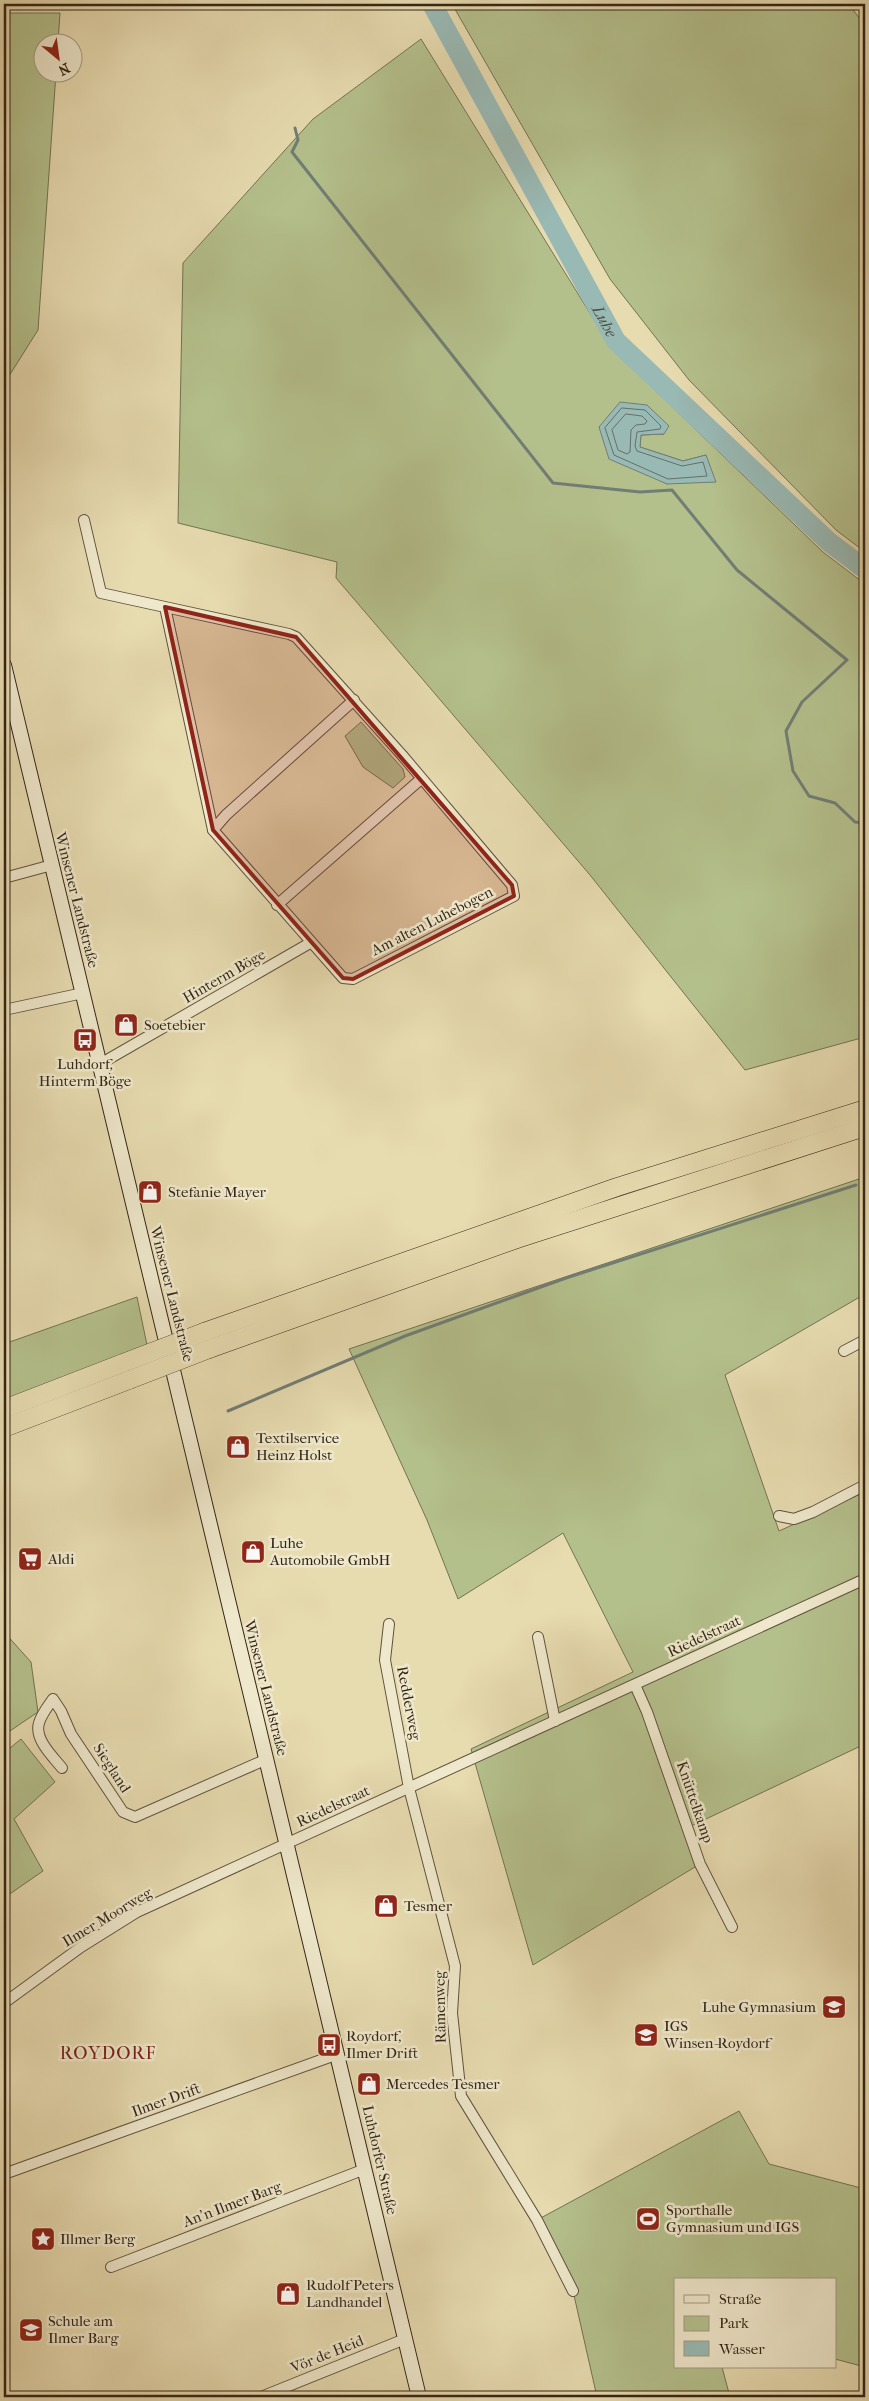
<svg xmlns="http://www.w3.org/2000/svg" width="869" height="2401" viewBox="0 0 869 2401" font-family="'IM FELL French Canon',serif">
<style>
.green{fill:#b4c08c;stroke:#747352;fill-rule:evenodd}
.water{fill:#99b9b4;stroke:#717e75}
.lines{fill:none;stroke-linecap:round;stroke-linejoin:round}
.shore{stroke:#667066;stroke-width:1}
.stream{stroke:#717e75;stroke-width:3}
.river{stroke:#99b9b4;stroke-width:20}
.minor-casing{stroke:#61533d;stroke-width:12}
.secondary-casing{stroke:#342617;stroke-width:16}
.motorway-casing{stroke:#342617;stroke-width:19}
.minor{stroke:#efe8cc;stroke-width:10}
.secondary{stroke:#efe8cc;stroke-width:14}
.motorway{stroke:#e7dbb0;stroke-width:18}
.motorway-bridge-casing{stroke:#342617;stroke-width:19;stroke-linecap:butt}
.motorway-bridge{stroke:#e7dbb0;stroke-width:18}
.marked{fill:#8f2418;fill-opacity:0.2;stroke:#8f2418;stroke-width:4;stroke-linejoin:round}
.labels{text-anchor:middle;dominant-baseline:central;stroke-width:5;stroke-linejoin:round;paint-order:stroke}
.street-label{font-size:15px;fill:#342617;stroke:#efe8cc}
.poi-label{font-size:15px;fill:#342617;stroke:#efe8cc;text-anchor:start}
.water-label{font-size:16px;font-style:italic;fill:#4d4b3e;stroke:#efe8cc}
.quarter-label{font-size:18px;letter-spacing:1px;fill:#7a1f14;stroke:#efe8cc}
</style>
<rect width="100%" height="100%" fill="#e7dbb0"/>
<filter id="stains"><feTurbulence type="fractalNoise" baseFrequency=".004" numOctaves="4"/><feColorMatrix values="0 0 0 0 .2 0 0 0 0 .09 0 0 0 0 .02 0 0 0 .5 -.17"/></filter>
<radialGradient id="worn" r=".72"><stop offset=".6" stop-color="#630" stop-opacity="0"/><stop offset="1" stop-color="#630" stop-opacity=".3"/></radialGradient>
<g class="green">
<path d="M452 4H849L865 26V552L836 530 689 380 610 279Z"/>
<path d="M4 13H60L58 42H42V72L56 73 38 330 4 384Z"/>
<path d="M421 39 612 349 823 552 865 584V1037L745 1070 590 875 336 578 337 562 178 523 183 263 313 119ZM599 427 664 434 641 435 640 447 683 461 706 455 667 484Z"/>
<path d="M361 722 403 769 405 777 393 788 363 767 345 736Z"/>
<path d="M865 1177V1294L725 1375 779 1531 865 1492V1744L689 1827 700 1864 533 1965 471 1749 633 1672 563 1533 458 1599 427 1520 349 1349Z"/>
<path d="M137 1297 147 1345 4 1400V1344Z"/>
<path d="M4 1632 31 1662 38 1712 4 1735Z"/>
<path d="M21 1739 55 1782 14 1819 43 1871 4 1898V1753Z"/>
<path d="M739 2111 769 2164 865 2189V2367L835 2359V2280H675V2367H722L730 2397H597L573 2291 537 2220Z"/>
</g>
<path class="water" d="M620 402 647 405 669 426 664 434 641 435 640 447 683 461 706 455 716 482 667 484 609 459 599 427Z"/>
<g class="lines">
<g class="shore">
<path d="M622 408 645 410 661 426 660 429 637 432 635 446 637 451 682 466 703 462 707 476 668 479 614 455 605 428Z"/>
<path d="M626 414 642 416 647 421 645 424 636 425 631 430 630 452 627 454 618 450 612 430Z"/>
</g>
<g class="stream">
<path d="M295 128 298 140 292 152 553 483 640 492 672 490 737 570 847 660 802 702 786 731 793 771 809 796 835 803 855 822 865 823"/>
<path d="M228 1411 405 1336 566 1278 856 1185"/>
</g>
<path class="river" id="s1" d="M432 4 616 341 829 542 865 569"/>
<defs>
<g id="minor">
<path d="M84 520 101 593 165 607 213 830 343 978 353 979 514 896 512 885 402 755 296 637 289 634 165 607"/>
<path d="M213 830 226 815 354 700"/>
<path d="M4 878 52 865"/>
<path d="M277 905 421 779"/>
<path d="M4 1010 83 993"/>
<path d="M100 1064 310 943"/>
<path d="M844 1351 865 1340"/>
<path d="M779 1516 794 1519 813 1512 865 1485"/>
<path d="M389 1624 385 1660 409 1788 455 1966 452 2013 461 2096 537 2220 573 2291"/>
<path d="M538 1637 555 1721"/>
<path d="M635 1685 647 1712 700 1864 732 1927"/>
<path d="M62 1768C53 1757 34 1739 39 1723 41 1715 48 1706 53 1699L61 1711 71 1734 123 1812 135 1817 267 1759"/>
<path d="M4 2003 81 1947 137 1912 865 1579"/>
<path d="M4 2174 338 2054"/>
<path d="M111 2267 365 2169"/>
<path d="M261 2397 405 2339"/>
</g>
<path id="secondary" d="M4 665 419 2397"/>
<g id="motorway">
<path d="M204 1332 617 1187 865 1109"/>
<path d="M209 1349 517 1239 865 1127"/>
<path d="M4 1409 123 1363"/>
<path d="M4 1428 129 1380"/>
</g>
</defs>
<use href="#minor" class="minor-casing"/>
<use href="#secondary" class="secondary-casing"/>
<use href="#motorway" class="motorway-casing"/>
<use href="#minor" class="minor"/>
<use href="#secondary" class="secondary"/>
<use href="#motorway" class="motorway"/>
<defs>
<g id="motorway-bridge">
<path d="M123 1363 204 1332"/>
<path d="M129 1380 209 1349"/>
</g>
</defs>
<use href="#motorway-bridge" class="motorway-bridge-casing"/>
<use href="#motorway-bridge" class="motorway-bridge"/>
</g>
<path class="marked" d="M165 607 296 637 512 885 514 896 353 979 343 978 213 830Z"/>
<defs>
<symbol id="shop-square" viewBox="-11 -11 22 22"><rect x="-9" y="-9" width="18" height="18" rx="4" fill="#8f2418" stroke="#efe8cc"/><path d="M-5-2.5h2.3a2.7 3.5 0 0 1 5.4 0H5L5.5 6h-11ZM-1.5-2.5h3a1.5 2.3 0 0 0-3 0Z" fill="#fff"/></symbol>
<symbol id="bus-square" viewBox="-11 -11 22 22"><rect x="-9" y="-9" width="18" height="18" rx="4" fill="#8f2418" stroke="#efe8cc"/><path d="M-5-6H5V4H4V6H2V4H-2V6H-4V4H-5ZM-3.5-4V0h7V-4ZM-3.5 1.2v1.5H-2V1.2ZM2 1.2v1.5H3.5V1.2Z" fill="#fff"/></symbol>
<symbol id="supermarket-square" viewBox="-11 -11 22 22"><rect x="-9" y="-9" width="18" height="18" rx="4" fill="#8f2418" stroke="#efe8cc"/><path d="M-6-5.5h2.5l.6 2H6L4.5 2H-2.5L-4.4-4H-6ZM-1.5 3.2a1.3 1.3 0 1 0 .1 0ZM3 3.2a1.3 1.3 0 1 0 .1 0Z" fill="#fff"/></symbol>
<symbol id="school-square" viewBox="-11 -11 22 22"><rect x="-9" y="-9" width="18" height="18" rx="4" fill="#8f2418" stroke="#efe8cc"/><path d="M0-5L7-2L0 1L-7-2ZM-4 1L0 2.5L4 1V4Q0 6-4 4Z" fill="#fff"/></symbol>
<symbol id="stadium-square" viewBox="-11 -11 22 22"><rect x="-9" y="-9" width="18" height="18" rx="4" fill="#8f2418" stroke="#efe8cc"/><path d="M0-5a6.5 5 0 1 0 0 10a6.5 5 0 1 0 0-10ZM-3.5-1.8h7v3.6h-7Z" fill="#fff"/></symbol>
<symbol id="sight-square" viewBox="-11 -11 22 22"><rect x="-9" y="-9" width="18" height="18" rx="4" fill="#8f2418" stroke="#efe8cc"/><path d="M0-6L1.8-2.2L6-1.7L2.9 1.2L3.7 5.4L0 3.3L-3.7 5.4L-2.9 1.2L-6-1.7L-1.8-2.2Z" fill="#fff"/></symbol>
</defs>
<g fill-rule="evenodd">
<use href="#shop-square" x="112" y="1011" width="28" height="28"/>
<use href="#bus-square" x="71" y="1026" width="28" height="28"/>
<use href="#shop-square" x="136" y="1178" width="28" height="28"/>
<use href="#shop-square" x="224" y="1433" width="28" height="28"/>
<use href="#shop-square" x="239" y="1538" width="28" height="28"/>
<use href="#supermarket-square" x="16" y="1545" width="28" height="28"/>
<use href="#shop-square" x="372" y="1892" width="28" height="28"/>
<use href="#school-square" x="820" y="1993" width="28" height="28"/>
<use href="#school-square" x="632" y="2021" width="28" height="28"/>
<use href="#bus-square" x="315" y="2031" width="28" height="28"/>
<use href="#shop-square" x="355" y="2070" width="28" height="28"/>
<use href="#stadium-square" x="634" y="2205" width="28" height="28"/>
<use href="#sight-square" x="29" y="2225" width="28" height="28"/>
<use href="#shop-square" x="274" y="2280" width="28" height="28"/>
<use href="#school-square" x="17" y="2316" width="28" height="28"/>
</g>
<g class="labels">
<g class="street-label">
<text transform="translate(77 900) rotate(76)">Winsener Landstraße</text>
<text transform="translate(432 921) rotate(-27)">Am alten Luhebogen</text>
<text transform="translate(224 976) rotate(-30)">Hinterm Böge</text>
<text transform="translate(172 1294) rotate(76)">Winsener Landstraße</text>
<text transform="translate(704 1636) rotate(-25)">Riedelstraat</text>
<text transform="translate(266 1688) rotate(76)">Winsener Landstraße</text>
<text transform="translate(409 1703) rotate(79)">Redderweg</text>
<text transform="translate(112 1768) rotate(57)">Siegland</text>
<text transform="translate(695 1802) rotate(71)">Knüttelkamp</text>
<text transform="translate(333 1806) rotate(-25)">Riedelstraat</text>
<text transform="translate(107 1917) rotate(-31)">Ilmer Moorweg</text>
<text transform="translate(440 2007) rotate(-91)">Rämenweg</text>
<text transform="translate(166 2100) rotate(-20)">Ilmer Drift</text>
<text transform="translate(380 2160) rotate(77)">Luhdorfer Straße</text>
<text transform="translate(232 2204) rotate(-21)">An'n Ilmer Barg</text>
<text transform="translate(327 2354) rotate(-22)">Vör de Heid</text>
</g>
<g class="poi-label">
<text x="144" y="1025">Soetebier</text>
<text x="85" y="1064" text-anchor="middle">Luhdorf,<tspan x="85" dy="17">Hinterm Böge</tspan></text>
<text x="168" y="1192">Stefanie Mayer</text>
<text x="256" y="1438">Textilservice<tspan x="256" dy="17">Heinz Holst</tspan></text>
<text x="270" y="1543">Luhe<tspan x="270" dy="17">Automobile GmbH</tspan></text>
<text x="48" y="1559">Aldi</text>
<text x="404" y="1906">Tesmer</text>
<text x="816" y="2007" text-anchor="end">Luhe Gymnasium</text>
<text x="664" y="2026">IGS<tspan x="664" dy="17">Winsen-Roydorf</tspan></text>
<text x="346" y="2036">Roydorf,<tspan x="346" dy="17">Ilmer Drift</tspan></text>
<text x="386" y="2084">Mercedes Tesmer</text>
<text x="666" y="2210">Sporthalle<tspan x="666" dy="17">Gymnasium und IGS</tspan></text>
<text x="60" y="2239">Illmer Berg</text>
<text x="306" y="2285">Rudolf Peters<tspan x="306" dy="17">Landhandel</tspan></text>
<text x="48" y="2321">Schule am<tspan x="48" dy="17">Ilmer Barg</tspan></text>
</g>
<g class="water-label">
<text stroke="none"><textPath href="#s1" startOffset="361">Luhe</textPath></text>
</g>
<g class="quarter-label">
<text x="108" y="2053">ROYDORF</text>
</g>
</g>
<rect width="869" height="2401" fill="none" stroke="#e7dbb0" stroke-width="20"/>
<rect x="5" y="5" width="859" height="2391" fill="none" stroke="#342617" stroke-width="2.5"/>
<rect x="10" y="10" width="849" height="2381" fill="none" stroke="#342617"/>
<rect x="674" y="2278" width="162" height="90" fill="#efe8cc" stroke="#a49a84"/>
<rect x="684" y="2295" width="25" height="8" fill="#efe8cc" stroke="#a49a84"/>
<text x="719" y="2304" font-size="15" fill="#342617">Straße</text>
<rect x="684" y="2316" width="25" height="15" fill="#b4c08c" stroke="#a49a84"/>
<text x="719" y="2328" font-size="15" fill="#342617">Park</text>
<rect x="684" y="2341" width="25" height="15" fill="#99b9b4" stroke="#a49a84"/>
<text x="719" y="2354" font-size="15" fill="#342617">Wasser</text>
<g transform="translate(58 58) rotate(151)"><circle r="24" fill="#efe8cc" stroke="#a49a84"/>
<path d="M0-4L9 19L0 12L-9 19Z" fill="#8f2418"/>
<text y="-8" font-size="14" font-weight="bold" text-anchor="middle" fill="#342617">N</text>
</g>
<rect width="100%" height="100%" filter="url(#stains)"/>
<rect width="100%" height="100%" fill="url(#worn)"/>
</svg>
